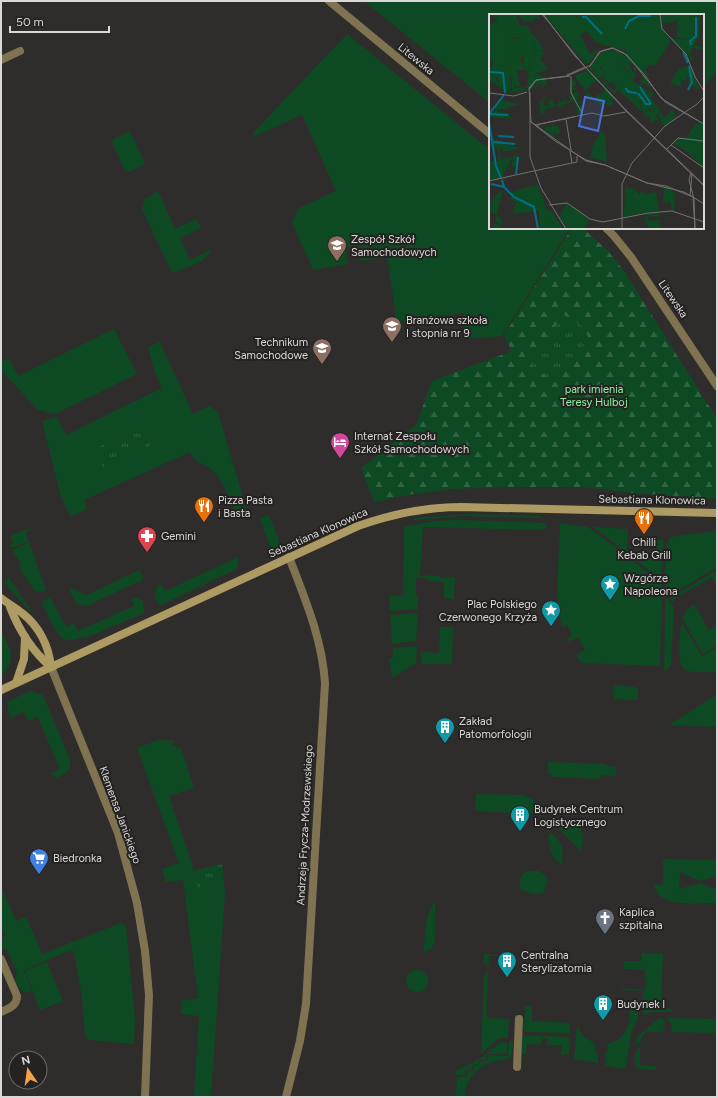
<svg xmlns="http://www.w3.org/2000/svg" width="718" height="1098" viewBox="0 0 718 1098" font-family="Figtree,sans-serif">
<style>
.grass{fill:#0d4a23}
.forest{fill:url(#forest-firs)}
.park{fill:url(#park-tufts)}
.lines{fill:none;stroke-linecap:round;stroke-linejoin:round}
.street{stroke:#7f7351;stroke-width:8}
.secondary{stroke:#ae9b63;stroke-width:8}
.labels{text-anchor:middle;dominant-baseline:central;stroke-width:4;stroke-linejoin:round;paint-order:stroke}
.street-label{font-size:11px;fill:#d9d8d7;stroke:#252321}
.poi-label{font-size:11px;fill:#d9d8d7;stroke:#252321;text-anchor:start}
.park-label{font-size:11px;fill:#89f0a2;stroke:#252321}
.inset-river{fill:none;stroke:#006f87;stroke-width:2}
.inset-road{fill:none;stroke:#737170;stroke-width:1}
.view{fill:#4c70d8;fill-opacity:0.15;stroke:#4c70d8;stroke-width:2}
.inset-edge{fill:none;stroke:#d9d8d7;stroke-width:2}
</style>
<defs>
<pattern id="forest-firs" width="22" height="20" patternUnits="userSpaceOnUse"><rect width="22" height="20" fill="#0d4a23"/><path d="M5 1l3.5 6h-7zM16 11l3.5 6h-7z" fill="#306342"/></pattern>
<pattern id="park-tufts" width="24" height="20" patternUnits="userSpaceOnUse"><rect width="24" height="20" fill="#0d4a23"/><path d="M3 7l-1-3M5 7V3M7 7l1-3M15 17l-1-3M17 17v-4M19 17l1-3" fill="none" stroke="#306342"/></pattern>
</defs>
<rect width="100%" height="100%" fill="#2f2d2b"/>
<g class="grass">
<path d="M364 1H717V70L703 89V15H490V103Z"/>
<path d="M347 34 490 150V228H570L502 336 464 339V313L397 322 387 257 360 261 358 245 346 247 348 264 313 270 292 222 299 208 336 191 302 115 255 136 253 133Z"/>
<path d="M130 131 145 164 129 172 125 171 112 142 114 139Z"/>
<path d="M158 191 175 229 196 219 201 228 180 238 190 260 212 249C206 263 187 267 174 272L171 271 142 209 145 199Z"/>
<path d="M114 329 137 374 55 414 38 410 1 370V362L9 358 18 376Z"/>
<path d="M160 342 193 414 210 406 218 412 248 515 238 519C231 503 225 481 211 469 201 461 198 466 190 452L84 500 87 509 71 517 61 497 42 421 57 417 66 435 162 388 154 370 148 347Z"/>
<path d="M468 514 539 516 543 518 462 516 414 520V518Z"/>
<path d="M269 515 282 549 281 553 275 556 272 553 260 518Z"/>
<path d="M456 520 546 523V529L542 530 423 527 420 575 440 576V578L455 577 454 599 444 598V582L427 581V578H416V595H418V609L390 611 389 596 403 595 404 527 434 521Z"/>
<path d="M560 523 588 527 662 583 660 666 581 663 576 655 585 650 578 637 569 642 567 638 572 636 567 625 562 627 559 613 557 595Z"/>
<path d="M593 527 628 529 627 550 634 551V555H657V540H663L662 580Z"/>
<path d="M35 528 25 532 29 541 14 547 9 546 13 543 10 536 27 529Z"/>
<path d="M717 531V567L667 597 674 609 671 664 668 669 664 671 666 552 669 539 674 536Z"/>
<path d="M29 542 46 590 42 592 35 591 18 566 21 563 12 550Z"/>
<path d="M239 557 237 569 161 605C153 601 154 592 158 586L161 584 165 591Z"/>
<path d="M139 570 143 578 141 582H137L87 606 77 604 69 590 71 588 87 595Z"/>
<path d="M717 570V585L712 577 674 599V604L670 598Z"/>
<path d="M9 578 32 612 33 615 4 582Z"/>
<path d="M50 597 66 627 74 623 78 631 134 606 131 598 140 599 143 602 144 613 88 637C81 637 73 641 66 640 57 638 46 611 42 602Z"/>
<path d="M694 604 709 630 717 626V645L703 654 682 618 685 612Z"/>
<path d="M418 613 416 641 392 644 390 615Z"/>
<path d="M681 622 702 656 717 647V672C708 672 697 673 688 671 674 668 681 633 681 622Z"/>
<path d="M440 627H453L452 664H421V652L439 653Z"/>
<path d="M1 632C11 648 17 661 1 675Z"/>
<path d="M417 646 416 664C407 666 401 675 392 677L389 658H393V648Z"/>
<path d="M615 685 635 687 638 689V700L615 699 612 692Z"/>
<path d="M31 691 43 695 70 760C72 771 64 774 56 778L51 773 60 769 38 717 28 721 24 712 11 718 7 707 8 701Z"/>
<path d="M717 696V727L669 725 713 697Z"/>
<path d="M158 740 175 741 172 745 179 749 181 748 194 788 169 796 193 867 192 871 222 864 225 894 211 1097H194L199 1016 181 1014V1001L198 998 183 880 166 882 162 869 179 863 137 748Z"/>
<path d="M548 762 606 764V766L616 767V776L601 775 600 779 551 777V774H548Z"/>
<path d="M476 794 524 795 535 801 537 814 475 811Z"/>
<path d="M550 819 572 820 574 824H581L580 833H584L581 851 553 823Z"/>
<path d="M549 833H551C564 845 563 847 562 864 551 859 547 845 549 833Z"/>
<path d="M663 859 717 860V876L700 881 680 872 679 889 700 883 717 890V903C698 903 657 909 654 884L663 885Z"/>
<path d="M530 871H539L546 876 548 882 543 893 536 894 522 891 520 887V878L525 872Z"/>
<path d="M1 886 16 921 26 917 42 954 121 923 126 926 135 1019 134 1044 89 1040 85 1036 82 998 74 952 71 950 24 970 32 992C22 995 18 987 15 979L17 972 7 950 1 948V939L5 936 1 927Z"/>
<path d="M435 902V939L432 948 424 953C425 936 424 916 435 902Z"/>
<path d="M642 953 663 954 661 1008 673 1009 672 1012H651L643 1016V991L622 990V988L645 990V970L623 969 624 961H642Z"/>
<path d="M484 954 511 956H489L486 1017 490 1018V1022L492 1018 509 1019 508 1038H499L481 1054 484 975 487 973V963H483Z"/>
<path d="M47 962 63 1001 40 1010 25 971Z"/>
<circle cx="417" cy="981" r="11"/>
<path d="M525 1006H532V1021L570 1023V1033L526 1032 524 1029Z"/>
<path d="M717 1008V1033L671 1032 672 1024 666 1018 715 1019Z"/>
<path d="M634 1009H638V1017L631 1034 626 1067 621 1069 605 1065V1052H608V1044C625 1039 630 1027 630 1010H634Z"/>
<path d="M662 1018 665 1022 663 1032H646L642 1036 641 1042 636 1044V1038L658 1019Z"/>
<path d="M577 1025 582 1035 595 1044V1052L598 1053V1063L574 1059Z"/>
<path d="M521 1035 570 1037 569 1054 561 1055 562 1045H547V1038H542L541 1045 527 1044 526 1054 522 1053Z"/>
<path d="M509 1041H513C512 1046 513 1052 511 1056 507 1062 502 1059 496 1061 479 1065 466 1077 465 1095L456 1097 457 1077H467V1071H474V1066H480L481 1061H487L488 1055 508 1056Z"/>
<path d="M501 1042 507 1043V1054H486V1060H479V1065L473 1064 472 1070H466L465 1075H456V1071L481 1058Z"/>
<path d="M640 1047V1065L656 1066V1070L640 1069 635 1066V1052Z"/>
</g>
<path class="forest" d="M572 228H586L587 232 608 251 624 271 717 419V499L634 493 584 487H513L452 489 407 495 374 502 361 468 416 425 432 381 512 351 504 335Z"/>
<g class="park">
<path d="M564 315 581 325 589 338 556 383 531 365 535 351Z"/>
<path d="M145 427 151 441 149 447 103 468 94 449Z"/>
<path d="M222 864 224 883 198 888 192 871Z"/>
</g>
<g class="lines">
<g class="street">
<path d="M329 1 490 134"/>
<path d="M1 60 20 51"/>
<path d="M606 228 614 236 631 257 717 386"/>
<path d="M51 667 118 833 137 903 145 951 149 995 145 1097"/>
<path d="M1 959 17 996C17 1006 9 1008 1 1012"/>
<path d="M517 1067 519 1019"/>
<path d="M286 1097 300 1041 306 1004 325 683C322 638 305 599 289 557"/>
</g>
<g class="secondary">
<path d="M1 598C8 604 15 607 22 613 39 626 49 646 51 667"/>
<path d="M10 607C19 630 32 651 51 667"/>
<path d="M16 683 24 659 25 637"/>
<path d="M1 690 358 526C392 514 424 507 461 507L717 513"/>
</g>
</g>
<defs>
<symbol id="school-pin" viewBox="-11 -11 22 30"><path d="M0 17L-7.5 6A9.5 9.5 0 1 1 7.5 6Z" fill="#8d6e63" stroke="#252321"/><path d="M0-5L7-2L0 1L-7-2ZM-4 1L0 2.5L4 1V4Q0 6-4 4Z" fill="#fff"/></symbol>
<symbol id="hotel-pin" viewBox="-11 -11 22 30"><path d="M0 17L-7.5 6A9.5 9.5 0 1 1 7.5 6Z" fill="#d1479c" stroke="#252321"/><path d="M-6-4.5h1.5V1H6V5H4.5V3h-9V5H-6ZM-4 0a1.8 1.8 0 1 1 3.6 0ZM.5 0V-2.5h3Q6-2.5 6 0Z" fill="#fff"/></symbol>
<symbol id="restaurant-pin" viewBox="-11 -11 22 30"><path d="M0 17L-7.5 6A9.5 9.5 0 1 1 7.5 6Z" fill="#e8710a" stroke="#252321"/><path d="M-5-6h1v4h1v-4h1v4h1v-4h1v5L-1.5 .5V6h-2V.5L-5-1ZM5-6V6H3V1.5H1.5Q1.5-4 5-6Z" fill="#fff"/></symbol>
<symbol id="pharmacy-pin" viewBox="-11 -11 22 30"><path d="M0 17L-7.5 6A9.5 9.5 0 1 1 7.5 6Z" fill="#e0444e" stroke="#252321"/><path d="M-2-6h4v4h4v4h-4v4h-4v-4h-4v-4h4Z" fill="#fff"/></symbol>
<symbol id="sight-pin" viewBox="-11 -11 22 30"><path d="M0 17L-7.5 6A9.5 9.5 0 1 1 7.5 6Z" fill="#0f9aa8" stroke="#252321"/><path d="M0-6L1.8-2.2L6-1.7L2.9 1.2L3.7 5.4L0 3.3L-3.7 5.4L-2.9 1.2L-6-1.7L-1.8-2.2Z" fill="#fff"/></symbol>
<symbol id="building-pin" viewBox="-11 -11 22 30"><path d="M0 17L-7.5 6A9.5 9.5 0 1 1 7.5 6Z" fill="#0f9aa8" stroke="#252321"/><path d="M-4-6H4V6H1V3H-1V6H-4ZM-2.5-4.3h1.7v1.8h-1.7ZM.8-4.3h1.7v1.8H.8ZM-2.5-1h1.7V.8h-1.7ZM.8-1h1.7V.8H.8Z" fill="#fff"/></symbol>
<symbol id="supermarket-pin" viewBox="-11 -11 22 30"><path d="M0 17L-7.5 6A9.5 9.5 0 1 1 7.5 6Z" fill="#3f7fe0" stroke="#252321"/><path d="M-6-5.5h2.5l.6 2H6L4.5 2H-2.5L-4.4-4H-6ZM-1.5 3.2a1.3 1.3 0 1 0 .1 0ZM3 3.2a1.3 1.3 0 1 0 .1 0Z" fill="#fff"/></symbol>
<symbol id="church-pin" viewBox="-11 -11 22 30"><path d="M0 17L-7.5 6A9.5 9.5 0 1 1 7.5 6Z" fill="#6b7280" stroke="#252321"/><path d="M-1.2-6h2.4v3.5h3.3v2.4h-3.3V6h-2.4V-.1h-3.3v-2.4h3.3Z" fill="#fff"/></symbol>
</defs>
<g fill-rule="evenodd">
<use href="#school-pin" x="326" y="234" width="22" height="30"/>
<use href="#school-pin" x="381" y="315" width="22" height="30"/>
<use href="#school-pin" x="311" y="337" width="22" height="30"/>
<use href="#hotel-pin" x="329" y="431" width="22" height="30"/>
<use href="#restaurant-pin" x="193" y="495" width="22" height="30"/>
<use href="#restaurant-pin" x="633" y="507" width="22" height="30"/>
<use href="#pharmacy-pin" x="136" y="525" width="22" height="30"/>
<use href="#sight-pin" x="599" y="573" width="22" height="30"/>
<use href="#sight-pin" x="540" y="599" width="22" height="30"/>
<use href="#building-pin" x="434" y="716" width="22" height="30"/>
<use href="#building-pin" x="509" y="804" width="22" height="30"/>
<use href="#supermarket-pin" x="28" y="847" width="22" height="30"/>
<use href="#church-pin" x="594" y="907" width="22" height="30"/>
<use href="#building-pin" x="496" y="950" width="22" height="30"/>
<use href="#building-pin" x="592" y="993" width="22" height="30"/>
</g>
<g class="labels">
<g class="street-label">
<text transform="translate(416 59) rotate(39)">Litewska</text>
<text transform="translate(673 299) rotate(56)">Litewska</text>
<text transform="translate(652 500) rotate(1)">Sebastiana Klonowica</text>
<text transform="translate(318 533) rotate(-24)">Sebastiana Klonowica</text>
<text transform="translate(120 815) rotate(70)">Klemensa Janickiego</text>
<text transform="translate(305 825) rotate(-87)">Andrzeja Frycza-Modrzewskiego</text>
</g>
<g class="poi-label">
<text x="351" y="239">Zespół Szkół<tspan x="351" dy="13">Samochodowych</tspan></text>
<text x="406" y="320">Branżowa szkoła<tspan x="406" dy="13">I stopnia nr 9</tspan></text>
<text x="308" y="342" text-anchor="end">Technikum<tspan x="308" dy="13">Samochodowe</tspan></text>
<text x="354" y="436">Internat Zespołu<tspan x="354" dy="13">Szkół Samochodowych</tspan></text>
<text x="218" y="500">Pizza Pasta<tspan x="218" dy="13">i Basta</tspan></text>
<text x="161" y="536">Gemini</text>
<text x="644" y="542" text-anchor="middle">Chilli<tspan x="644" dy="13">Kebab Grill</tspan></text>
<text x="624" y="578">Wzgórze<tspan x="624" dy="13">Napoleona</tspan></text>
<text x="537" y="604" text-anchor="end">Plac Polskiego<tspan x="537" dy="13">Czerwonego Krzyża</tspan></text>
<text x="459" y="721">Zakład<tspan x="459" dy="13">Patomorfologii</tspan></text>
<text x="534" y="809">Budynek Centrum<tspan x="534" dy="13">Logistycznego</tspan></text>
<text x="53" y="858">Biedronka</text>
<text x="619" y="912">Kaplica<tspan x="619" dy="13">szpitalna</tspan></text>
<text x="521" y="955">Centralna<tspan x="521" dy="13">Sterylizatornia</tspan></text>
<text x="617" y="1004">Budynek I</text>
</g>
<g class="park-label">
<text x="594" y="389">park imienia<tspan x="594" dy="13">Teresy Hulboj</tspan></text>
</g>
</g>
<g transform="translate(489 14)">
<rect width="215" height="215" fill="#2f2d2b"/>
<path d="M3 0H22L21 9 17 13 18 19H24L22 13 27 8 30 21H35L39 16 46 23 43 27 47 28 44 32 55 39 51 45 59 55 41 62 50 60 57 66 58 72 54 71 53 74 51 68 48 74 47 69 42 75 44 77 43 76 39 74 35 78 40 68 38 69 40 62 34 50 37 47 40 49 39 56 41 50 47 48 43 42H48V40L43 34 37 41 31 44 24 29 33 27 36 33 41 27 40 20 37 19 34 25 23 24V34L20 37 9 9 0 10 9 7ZM123 36 135 39 139 43 129 50ZM25 45 31 72 26 73 20 46ZM108 52 116 59 111 64 124 80 104 58ZM86 64 105 84 117 75 124 83 123 91 120 93 116 88 112 92 103 83 97 82 98 78ZM83 65 87 69 84 74H88L83 76 84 79 90 78 87 84H92L87 86 89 89 90 87 94 86 91 88H95L89 90 93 93V101L89 102 86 90 90 95 85 86V88H84L83 83V89H77L72 94 69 91 66 92H69L56 95V99L52 100 50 89 53 84 54 94V83L61 84 55 85V92H61L59 88 63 84 66 91 69 90 71 85V88H75L76 82V88L81 87V83H78L83 82 80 76ZM160 76 165 80 161 83 166 90 155 100 152 94 151 79 156 80 159 89 156 90 162 91 164 89 157 81ZM11 86 30 90 29 92H19V95H8V98L19 99 24 105 0 103V98H7L6 93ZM64 110 70 113 71 119H68L69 122 64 117 65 123 55 115 57 113 59 115 57 111 61 113ZM2 118 5 122H3L4 125 9 126 10 129 32 134 14 138 13 133H10L12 145 7 146 10 143 8 133 5 134ZM14 176 8 200 13 207 11 215H4L5 210 11 211 6 206 8 200 0 198 1 190 4 191 1 185 4 186V180L6 182ZM147 177 150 180 154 177 157 180 167 178 170 196 147 200 143 189 146 185 141 181ZM52 178 57 195 61 197 62 215H51L49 189Z" fill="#0d4a23"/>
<path d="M27 0 31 12 38 11 42 19 39 16 36 21 26 19V8L22 13 24 19 16 18V15L21 9 19 1ZM28 0H52L49 2 51 5 46 4 43 8 35 7ZM55 0H83L89 4V0H170L173 14 182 27 165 53 161 50 156 56 160 62 158 63 145 50 136 36 108 29 97 17 91 21 101 41 106 35H108L102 48 97 50ZM205 0H210L211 4 210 22 205 31 214 33 211 36 204 33 200 41 205 44 202 46 181 24 200 26 206 22ZM9 9 14 15 20 37 23 34V25H33L37 19 41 20V27L46 23 55 35 50 38 44 31 47 28 45 26 36 33 30 31 33 27 24 29 36 56H27L25 45 20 46 26 74 35 73V77L23 78 22 62 10 68 5 58 0 56 5 48 0 44V10ZM41 33 49 41 43 42 47 48 41 50 39 57 40 49 35 48 34 44 39 38 37 34ZM124 35 129 50 139 43 144 51 137 47 134 53 139 58 144 59V52L147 55 146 61H151L145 63 144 69 149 72 154 66 152 61H155L163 74 154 69 152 72 158 77 157 81 164 88 163 91 166 90 172 98 167 100 170 105 162 109 161 102 158 103 155 100 159 96 167 100 162 97V92L156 90 159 89 156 80 151 79 153 83 150 86 153 98 130 75 125 80 112 66 120 69 118 71 124 77 128 73 124 68 121 70 117 64 116 66 114 63 116 59 112 53H106L103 57 100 54 109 40ZM201 51 210 74 208 75 200 69 199 61 195 68 192 62V73L181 69 190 55ZM209 107 215 110V127L197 124ZM170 198 171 203 158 201 160 207 170 206 172 214 162 215 156 209 157 200Z" fill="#0d4a23"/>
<path d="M134 47 139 48 144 59 136 55Z" fill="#0d4a23"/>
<path d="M123 35 133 57 151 73 150 96 143 86 135 82 111 49 115 45 120 51 123 48 118 43ZM188 125H211L215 128V154L210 153 212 151 194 134 184 130ZM175 172 186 179 185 197H182V189L174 188Z" fill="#0d4a23"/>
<path d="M172 0H205L206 22 200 26 188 23V6L180 9 172 7ZM98 57 108 65 97 76 85 62ZM0 58 6 59 8 68 21 62 22 75H19L23 78 20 79 0 66ZM184 95 187 104 174 112 171 107 174 104 172 105 169 101 172 98 175 104ZM111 118 116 119 118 148 101 143 105 127 109 124ZM29 141 27 152 23 153 24 142 12 165 0 166V147H7V152L10 157 7 147ZM29 170 31 175 49 171 51 178 50 197 24 200 27 188 21 184 24 182 20 179 30 176ZM136 172 147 176 141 181 146 185 143 189 147 200 135 203ZM77 189 100 205 96 215H79L73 207 71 204ZM61 197 63 198 74 215H62Z" fill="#0d4a23"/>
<path class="inset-river" d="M93 3H97L113 20M136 15 140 7 150 2H162M202 31 201 27 207 22V3M194 38 199 49M0 58 14 59 16 79M151 73 162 90M136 74 140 78 148 79M199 76 203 68 200 52M149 79 157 90H162M0 100 15 81M0 100 19 101M0 108 7 152 12 164M9 122 25 123M5 128 26 130M27 160 29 143M2 170 15 173 13 166M15 173 25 183 45 193 49 215"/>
<path class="inset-road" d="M53 0 96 53M54 0 85 41 138 97 215 171M171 0 173 15 197 40 206 63 215 77M100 53 112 37 123 34 135 39 155 60 172 84 208 106M98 55 137 97 215 172M78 61 96 53M82 62V79L94 101M40 76 47 66 81 62M41 78V143L52 174 77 215M0 79 25 82 38 78M77 105 82 136M41 107 81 136M46 111 85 103M47 113 51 110 103 99 115 102 137 98M182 131 215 154M178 135 189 124 215 127M81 136 97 147 116 151 158 169 177 172 204 183 206 215M81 137 83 149M40 158 88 148V142M202 159 200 166 205 185 206 215M0 167 40 158M201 182 203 160M204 183 215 190M204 183 195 178 158 169 116 151 97 146 66 127 42 108 40 74 47 66 78 62 94 55 102 51 110 38 124 34 138 41 176 88 215 110M60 191 78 189 101 205 114 208 159 199 183 197 215 208M133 215V170L143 149 176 112 208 90 215 83"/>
<path class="view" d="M96 83 115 87 109 117 90 112Z"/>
<rect width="215" height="215" class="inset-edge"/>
</g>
<rect width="718" height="1098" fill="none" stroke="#d9d8d7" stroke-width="4"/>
<g transform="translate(28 1070) rotate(347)"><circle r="19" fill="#252321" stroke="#6d6b6a"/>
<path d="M0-3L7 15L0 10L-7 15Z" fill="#f5a246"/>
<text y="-6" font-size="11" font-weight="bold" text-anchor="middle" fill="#d9d8d7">N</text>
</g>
<path d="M10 26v6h99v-6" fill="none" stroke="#d9d8d7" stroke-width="2"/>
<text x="16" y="26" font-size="12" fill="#d9d8d7" stroke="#252321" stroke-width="3" paint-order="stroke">50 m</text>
</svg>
